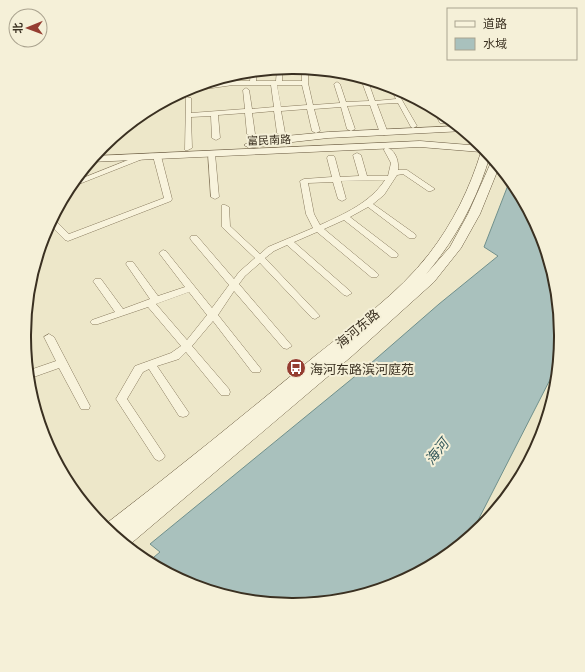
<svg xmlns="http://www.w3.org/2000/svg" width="585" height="672" viewBox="0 0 585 672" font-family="Literata,'Noto Sans SC',serif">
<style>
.water{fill:#a9c1bd;stroke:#70908c}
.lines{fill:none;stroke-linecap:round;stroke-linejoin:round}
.street-casing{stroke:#887a5e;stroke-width:1}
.secondary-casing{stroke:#6a5b41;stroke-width:1}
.street{fill:#f8f3dc;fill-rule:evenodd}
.secondary{fill:#f8f3dc;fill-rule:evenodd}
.shaded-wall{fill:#8d765a}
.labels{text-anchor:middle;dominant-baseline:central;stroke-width:4;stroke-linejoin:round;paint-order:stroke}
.far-street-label{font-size:11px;fill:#3a3021;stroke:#f5f0d8}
.street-label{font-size:13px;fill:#3a3021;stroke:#f5f0d8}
.poi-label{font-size:13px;fill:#3a3021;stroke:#f5f0d8;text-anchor:start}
.water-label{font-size:14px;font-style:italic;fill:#315659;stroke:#f5f0d8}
.rim{fill:none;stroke:#3a3021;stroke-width:2}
</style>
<rect width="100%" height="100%" fill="#ede7c9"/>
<path class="water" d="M510 180 516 187 541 233 556 284 561 336 558 364 470 536 441 559 395 584 345 599 292 604 240 599 190 584 148 562 160 552 150 544 370 364 439 304 498 256 484 247Z"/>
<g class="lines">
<defs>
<g id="street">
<path d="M283 68 282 81H302V69H308V83L313 105 340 103 334 84 337 82 340 84 346 102 369 101 362 82 363 81 369 80 378 83 369 84 375 101 396 99 390 87 395 88 417 126 413 128 411 127 398 103 377 104 388 133 384 135 380 133 370 105 347 106 355 129 351 131 347 129 341 107 314 109 320 131 316 133 312 131 307 109 281 111 285 133 281 135 277 133 274 111 252 113 255 134 251 136 247 134 245 113 218 115 220 138 216 140 212 138 211 116 191 117 192 148 188 150H185L186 97 191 98V113L245 109 243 90 246 88 249 90 252 109 274 107 271 85H233L205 89 202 87 205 85 233 81H250L251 72 257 71 256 81H276L277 69ZM277 85H302L307 105 281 107Z"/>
<path d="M432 108 440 112 446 122 444 123H440L432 109Z"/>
<path d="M385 148H388C396 151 399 162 398 170H407L435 189 431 191H428L403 174 397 175 384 195 373 204 415 234 416 236 415 238H409L368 207 350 217 397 253 398 255 397 257H391L344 220 324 229 377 273 379 275 377 277H371L317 232 294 242 350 291 352 293 347 296 344 295 287 245 274 251 265 258 320 316 315 319 312 318 260 263 245 276 239 284 292 346 287 349 283 348 234 291 218 315 261 369 260 372H252L213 321 192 346 229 389 230 392 229 395H221L186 352 179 359 157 366 189 413 187 416 183 417 179 416 149 369 143 372 127 399 165 456 163 459 159 461 155 459 116 399 135 366 171 353 181 346 148 307 98 324H92L90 322 92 320 115 312 93 281 95 279H101L123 309 150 299 126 264 127 262H133L158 296 185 287 159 253 163 250 166 251 212 308 229 285 191 240 190 238 191 236H197L234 279 239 272 255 258 222 227V205H225L229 207 230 226 260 254 268 247 313 228 306 214 300 181 304 179 332 177 327 158 328 156H334L335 158 340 177 359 176 353 155 357 153 361 155 367 176H388L391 163 384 150ZM385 180C370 203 344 214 320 225L314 214 308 183 333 182 338 199 342 201 346 199 341 181ZM189 292 207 315 187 340 156 304Z"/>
<path d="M208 152H211L215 154 219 197 215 199 211 197Z"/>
<path d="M143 154H149L150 156 69 188 73 182Z"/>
<path d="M154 154H160L161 156 172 199 171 201 68 241 65 240 49 224 52 219H54L69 234 164 198 153 156Z"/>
<path d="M49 334 54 337 90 406 89 409H81L59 368 28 379 27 371 56 361 44 337Z"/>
</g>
<g id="secondary">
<path d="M458 126 464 131 328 138 275 144 249 148 244 145 249 142 275 137 328 132Z"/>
<path d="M420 141 482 146 490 155C477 201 453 244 421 280L450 247 468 214 492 160 499 167 480 214 461 248 434 282 352 356 128 546 103 526C175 471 245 414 315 356 355 324 398 294 429 254 453 223 470 188 481 152L420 147 90 162 95 156Z"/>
</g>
</defs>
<use href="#street" class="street-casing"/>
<use href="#secondary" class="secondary-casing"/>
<use href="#street" class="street"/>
<use href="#secondary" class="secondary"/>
</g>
<path class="shaded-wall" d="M82 171 83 176 76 178Z"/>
<defs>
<symbol id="bus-disc" viewBox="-11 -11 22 22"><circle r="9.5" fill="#953d31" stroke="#f5f0d8"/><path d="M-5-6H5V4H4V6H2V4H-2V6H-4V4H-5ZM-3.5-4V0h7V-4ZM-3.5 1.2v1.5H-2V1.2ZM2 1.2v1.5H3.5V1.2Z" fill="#fff"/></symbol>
</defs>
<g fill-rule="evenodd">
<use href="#bus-disc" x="285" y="357" width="22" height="22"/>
</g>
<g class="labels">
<g class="far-street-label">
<text transform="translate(269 139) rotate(-2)">富民南路</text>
</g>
<g class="street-label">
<text transform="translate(357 328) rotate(-40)">海河东路</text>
</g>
<g class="poi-label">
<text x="310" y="368">海河东路滨河庭苑</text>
</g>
<g class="water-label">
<text transform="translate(436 451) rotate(-52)">海河</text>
</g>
</g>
<path d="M0 0H585V672H0ZM292 74H293A261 261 0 0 1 554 335V337A261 261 0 0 1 293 598H292A261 261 0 0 1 31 337V335A261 261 0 0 1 292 74Z" fill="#f5f0d8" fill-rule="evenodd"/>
<path class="rim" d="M292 74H293A261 261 0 0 1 554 335V337A261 261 0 0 1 293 598H292A261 261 0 0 1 31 337V335A261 261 0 0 1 292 74Z"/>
<rect x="447" y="8" width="130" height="52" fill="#f5f0d8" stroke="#aaa38f"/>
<rect x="455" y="21" width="20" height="6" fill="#f8f3dc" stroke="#aaa38f"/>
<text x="483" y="28" font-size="12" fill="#3a3021">道路</text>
<rect x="455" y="38" width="20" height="12" fill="#a9c1bd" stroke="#aaa38f"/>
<text x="483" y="48" font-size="12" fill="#3a3021">水域</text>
<g transform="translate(28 28) rotate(269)"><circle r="19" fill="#f5f0d8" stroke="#aaa38f"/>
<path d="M0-3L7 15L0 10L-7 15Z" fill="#953d31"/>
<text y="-6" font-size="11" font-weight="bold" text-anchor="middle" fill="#3a3021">北</text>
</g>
</svg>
